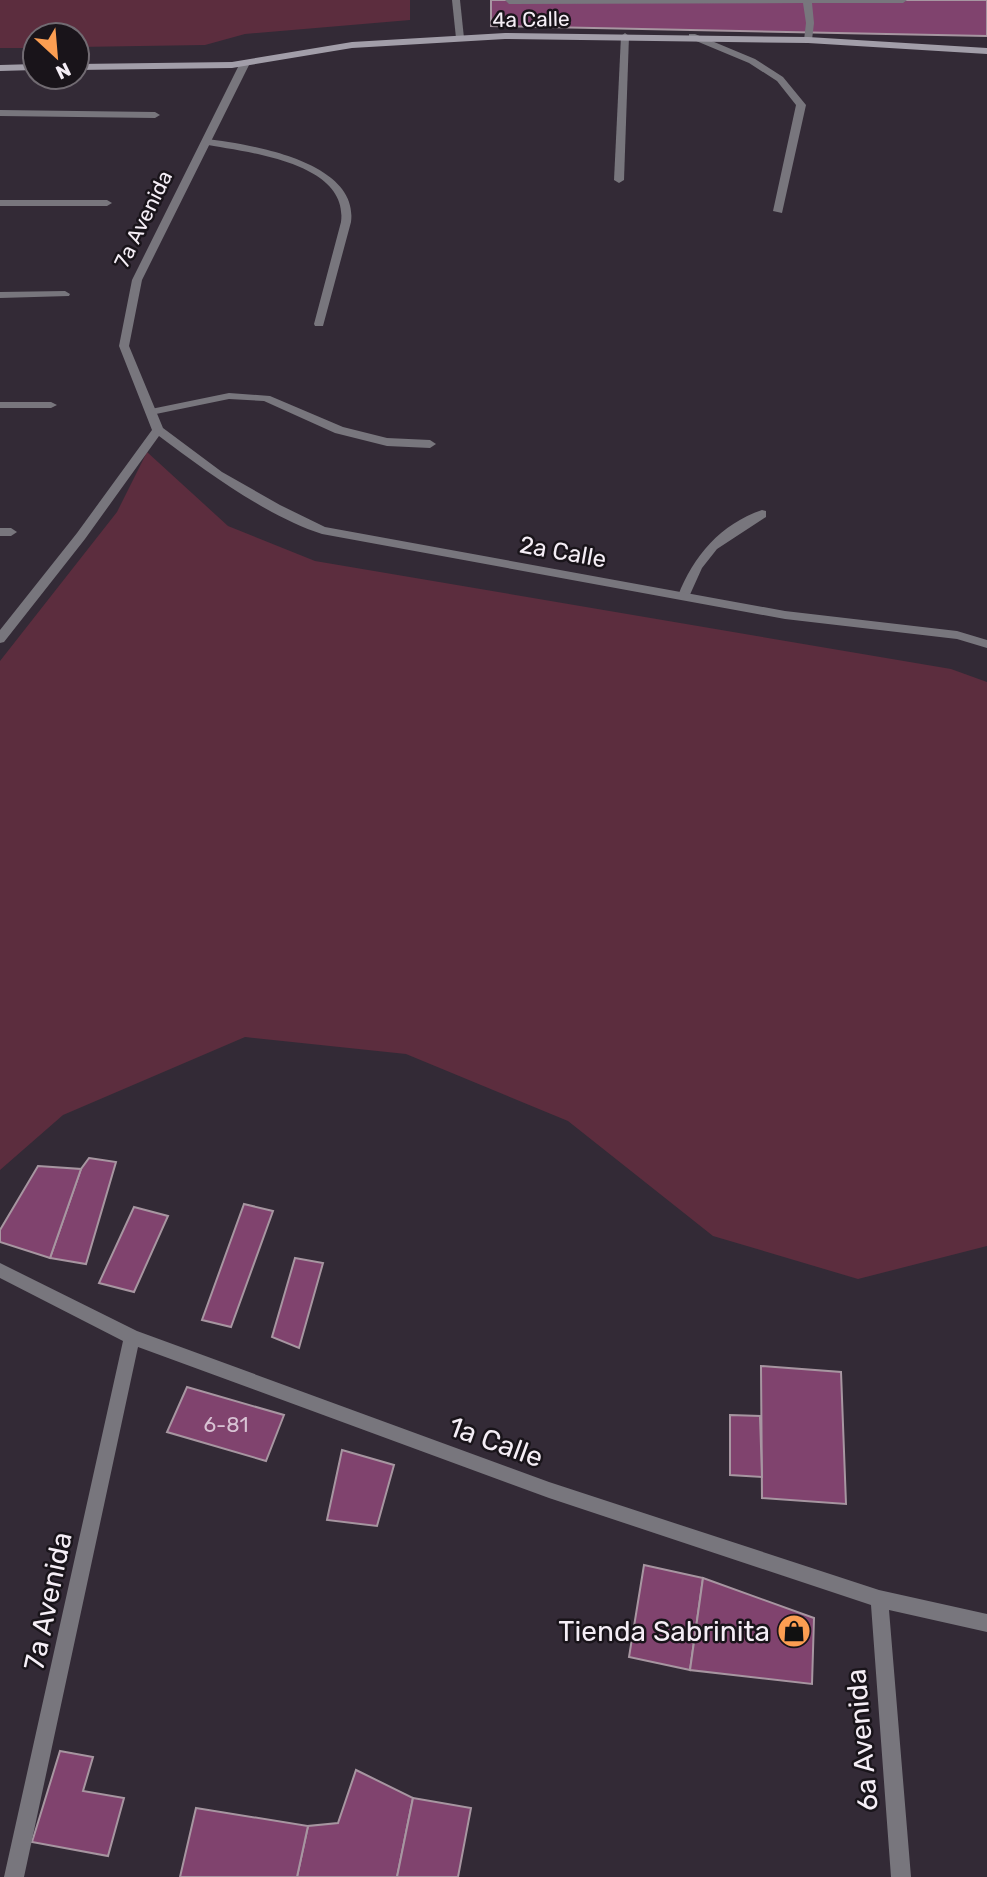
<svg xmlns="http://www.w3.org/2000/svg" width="987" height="1877" viewBox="0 0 987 1877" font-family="Rubik,sans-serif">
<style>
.green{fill:#5c2d3e}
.building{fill:#80436e;stroke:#a796a1;stroke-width:2}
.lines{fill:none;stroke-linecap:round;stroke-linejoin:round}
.service{fill:#78767d;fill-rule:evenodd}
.minor{fill:#78767d;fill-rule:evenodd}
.secondary{fill:#a29ea9;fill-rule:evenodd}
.labels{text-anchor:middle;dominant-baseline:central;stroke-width:5;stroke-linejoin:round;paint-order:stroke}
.far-street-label{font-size:21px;fill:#f5eef6;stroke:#19141a}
.number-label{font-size:21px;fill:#d8c3d4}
.street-label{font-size:24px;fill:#f5eef6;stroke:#19141a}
.near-street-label{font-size:28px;fill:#f5eef6;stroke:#19141a}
.near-poi-label{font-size:28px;fill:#f5eef6;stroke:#19141a;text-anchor:end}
</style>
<rect width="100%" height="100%" fill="#332a36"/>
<g class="green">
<path d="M0 0H410V20L245 34 205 45 77 47V35H35V48H0Z"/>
<path d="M147 452 228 526 315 561 951 669 987 682V1246L858 1279 713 1236 568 1121 406 1054 245 1037 63 1115 0 1170V661L117 512Z"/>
</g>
<g class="building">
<path d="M491 0H987V36L491 26Z"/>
<path d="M89 1158 116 1162 86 1264 50 1258 81 1169Z"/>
<path d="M38 1166 81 1169 50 1258 0 1242V1230Z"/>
<path d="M244 1204 273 1211 231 1327 202 1320Z"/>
<path d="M134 1207 168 1216 134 1292 99 1283Z"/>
<path d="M295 1258 323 1263 299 1348 272 1337Z"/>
<path d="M761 1366 841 1372 846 1504 762 1498Z"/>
<path d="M187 1387 284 1415 266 1461 167 1432Z"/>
<path d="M730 1415 760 1416 762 1477 730 1475Z"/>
<path d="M342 1450 394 1465 377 1526 327 1520Z"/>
<path d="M644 1565 703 1578 690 1670 629 1657Z"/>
<path d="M703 1578 814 1618 812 1684 690 1670Z"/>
<path d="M60 1751 93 1757 83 1791 124 1798 108 1856 32 1842Z"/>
<path d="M356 1770 413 1798 397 1877H297L308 1826 338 1823Z"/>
<path d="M413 1798 471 1808 458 1877H397Z"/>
<path d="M196 1808 308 1826 297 1877H180Z"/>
</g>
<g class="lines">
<g class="service">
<path d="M505 0H907L903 3H812L814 23 812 40 808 43 804 40 806 23 803 3 509 4Z"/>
<path d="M625 33 629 36 624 180 619 183 614 180 621 36Z"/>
<path d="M689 34H695L755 59 783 77 806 105 782 213 773 211 796 105 777 81 749 63 689 38Z"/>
<path d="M206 139C249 144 359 161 351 222L323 326H315L314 324 341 222C349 161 243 152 203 144L201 142Z"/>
<path d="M229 393 270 396 343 427 387 438 430 440 436 444 430 448 387 446 335 433 264 401 229 399 151 415 145 412 151 409Z"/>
<path d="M762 510 766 511V517L717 549 702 568 688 599H680L678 596C693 556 721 524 762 510Z"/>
</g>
<g class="minor">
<path d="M452 0H460L464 38 460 41 456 38Z"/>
<path d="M245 60 250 63 142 280 129 346 163 428 222 472 280 505 325 527 785 611 957 631 987 640V648L957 639 785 619 322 534C266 516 206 471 159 436L85 539 4 642 0 643V630L77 533 152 430 119 346 132 280 240 63Z"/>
<path d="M0 110 155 112 160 115 155 118 0 116Z"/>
<path d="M0 200H107L112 203 107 206H0Z"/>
<path d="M65 291 70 294 69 296 0 298V292Z"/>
<path d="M0 402H51L57 405 51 408H0Z"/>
<path d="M0 528H11L17 532 11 536H0Z"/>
<path d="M0 1263 137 1331 549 1482 879 1590 987 1614V1632L889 1610 911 1877H891L871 1605 549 1498 138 1347 24 1877H4L123 1341 0 1278Z"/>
</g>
<g class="secondary">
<path d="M505 33 808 37 987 48V54L808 43 505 39 352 48 232 68 77 70V64L232 62 352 42Z"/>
<path d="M35 64V70L0 71V65Z"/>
</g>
</g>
<defs>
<symbol id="shop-disc" viewBox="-11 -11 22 22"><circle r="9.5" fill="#fc9e52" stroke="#19141a"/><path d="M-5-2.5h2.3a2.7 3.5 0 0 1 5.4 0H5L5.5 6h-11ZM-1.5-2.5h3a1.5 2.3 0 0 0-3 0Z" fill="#111"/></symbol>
</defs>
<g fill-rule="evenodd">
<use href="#shop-disc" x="775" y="1612" width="38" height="38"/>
</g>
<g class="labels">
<g class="far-street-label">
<text transform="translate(531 19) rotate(-1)">4a Calle</text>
<text transform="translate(143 219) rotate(-64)">7a Avenida</text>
</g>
<g class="number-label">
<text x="226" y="1424">6-81</text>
</g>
<g class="street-label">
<text transform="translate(563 552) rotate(10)">2a Calle</text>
</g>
<g class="near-street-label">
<text transform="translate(496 1442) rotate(20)">1a Calle</text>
<text transform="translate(48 1601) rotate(-78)">7a Avenida</text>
<text transform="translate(862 1740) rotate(-95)">6a Avenida</text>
</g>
<g class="near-poi-label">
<text x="770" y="1631">Tienda Sabrinita</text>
</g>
</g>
<g transform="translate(56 56) rotate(154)"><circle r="33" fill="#19141a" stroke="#716b72" stroke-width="2"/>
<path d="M0-5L12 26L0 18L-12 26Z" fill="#fc9e52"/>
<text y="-10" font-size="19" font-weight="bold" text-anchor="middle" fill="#f5eef6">N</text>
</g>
</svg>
